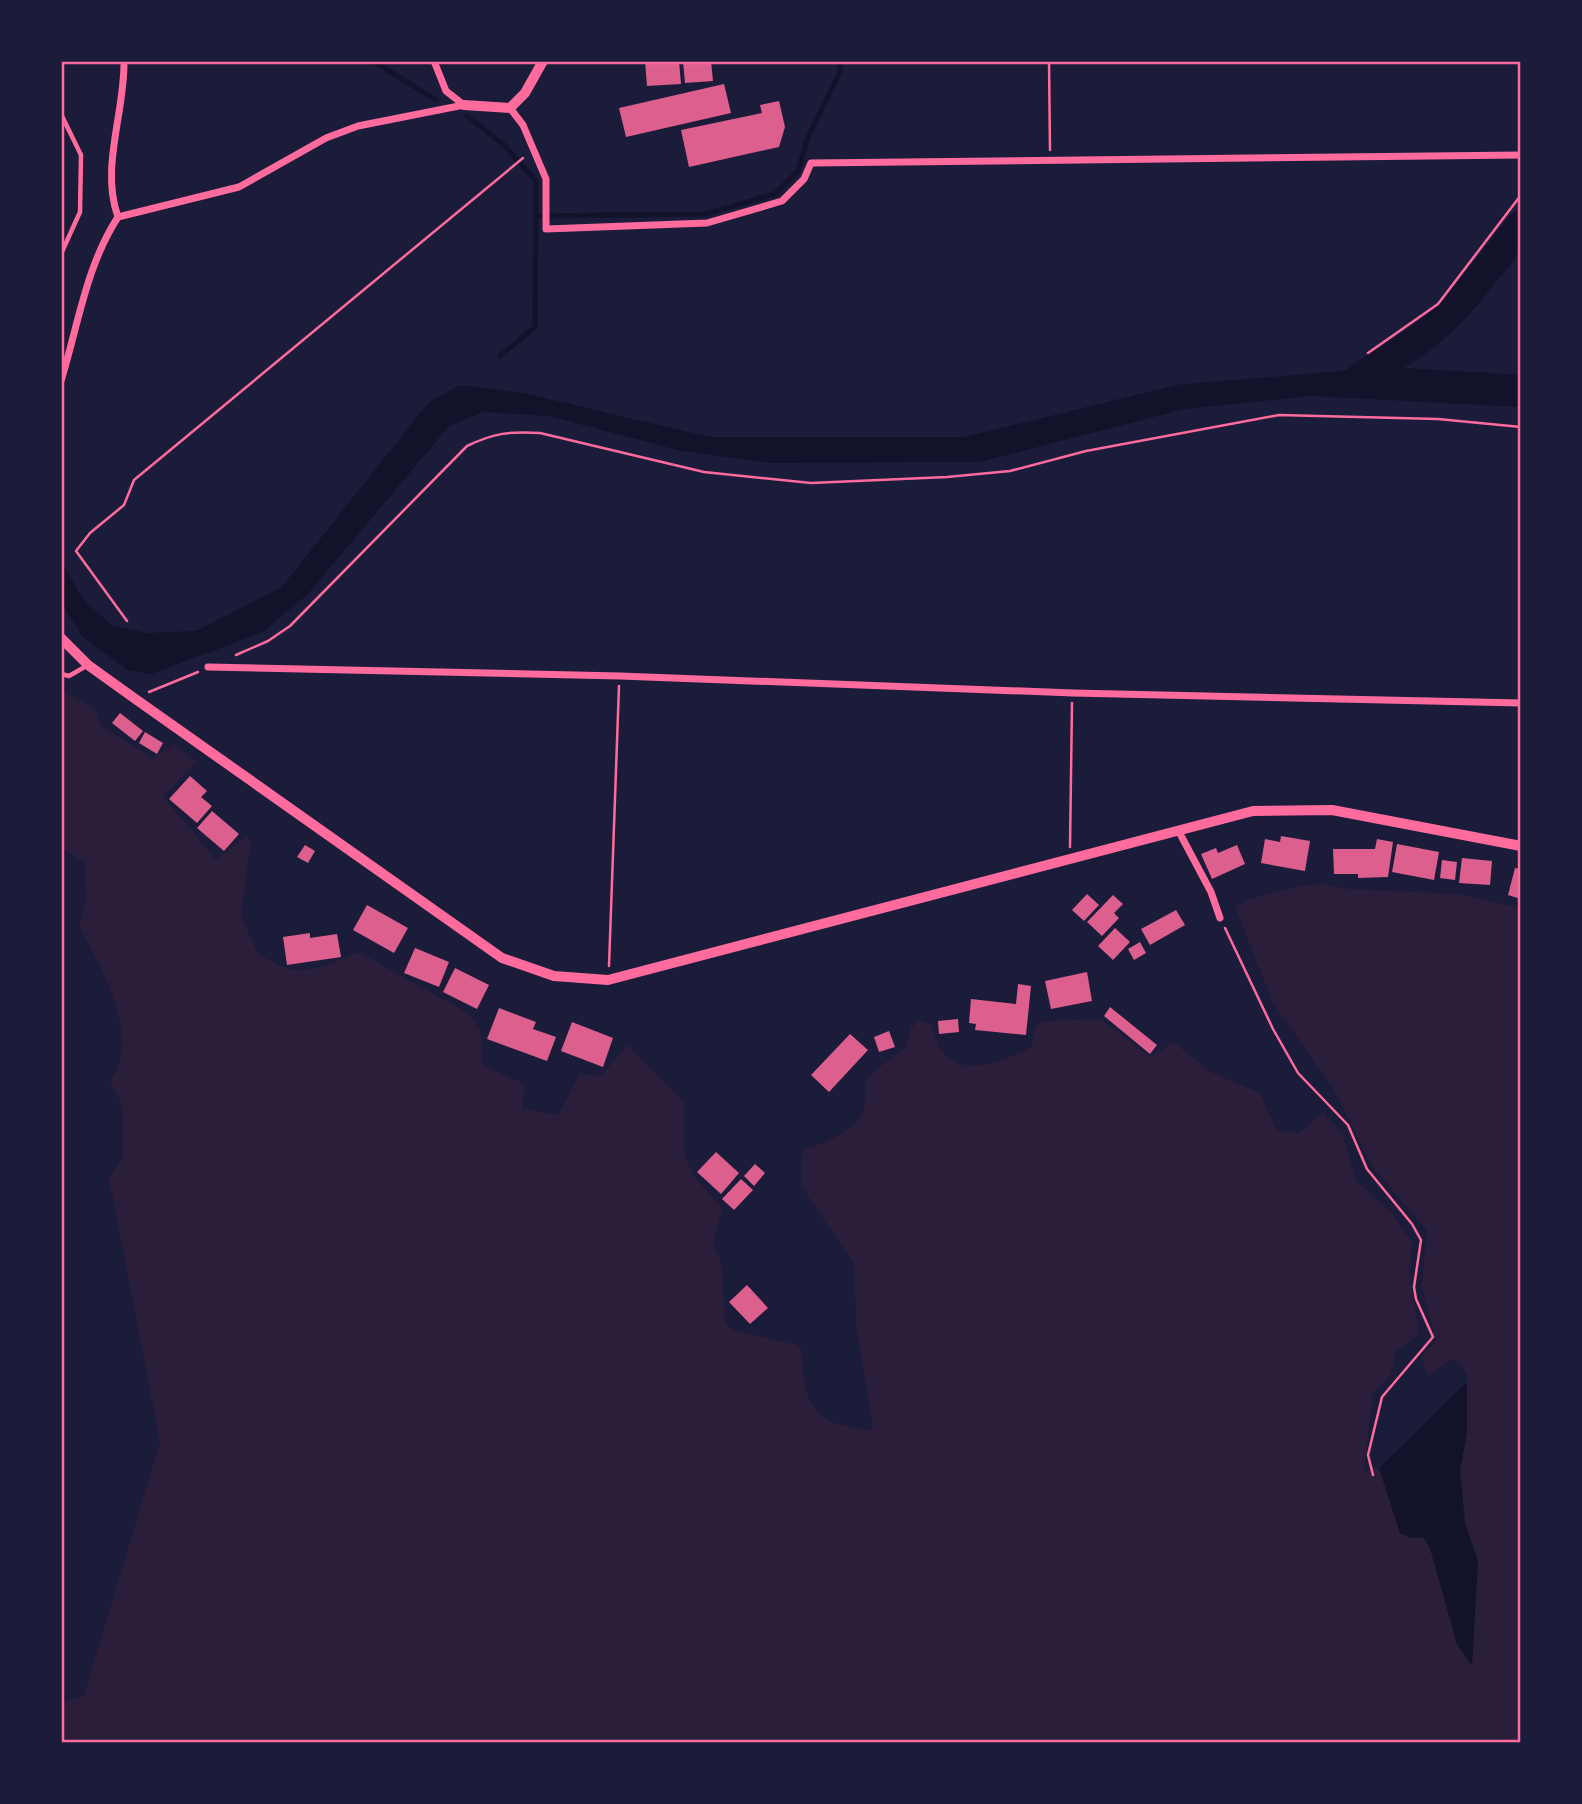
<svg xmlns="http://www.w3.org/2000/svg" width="1582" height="1804" viewBox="0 0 1582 1804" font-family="Barlow,sans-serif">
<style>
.green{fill:#2a1e3b}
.water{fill:#12122b}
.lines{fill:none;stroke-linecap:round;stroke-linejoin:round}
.stream{stroke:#12122b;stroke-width:5}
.river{stroke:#12122b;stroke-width:30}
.building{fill:#dd5f8e}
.path{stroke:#ff6b9d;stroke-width:2.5}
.service{stroke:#ff6b9d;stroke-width:4.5}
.minor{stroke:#ff6b9d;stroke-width:7}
.tertiary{stroke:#ff6b9d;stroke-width:10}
.neatline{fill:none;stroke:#ff6b9d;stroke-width:2.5}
</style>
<rect width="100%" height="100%" fill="#1b1b3a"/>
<path class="green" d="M61 691 93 707 101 726 153 758 174 744 197 762 163 796 216 860 246 836 251 840 241 916 257 952C295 982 320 969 359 952L469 1014 481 1032V1064L522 1083 525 1089 522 1108 558 1115 580 1074 601 1076 627 1045 684 1101V1152L693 1175 722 1208 713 1246 722 1264 725 1323 734 1330 797 1345 802 1350C804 1406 812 1425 873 1430L856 1323 854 1264 801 1186 802 1150C822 1144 859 1131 864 1108 867 1097 862 1085 869 1075L905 1048 911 1028 920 1020 932 1025C935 1033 937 1045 942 1051 966 1080 1003 1059 1031 1048L1035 1027 1044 1021 1100 1019 1151 1057 1173 1042 1211 1072 1260 1093 1277 1131 1299 1133 1323 1113 1342 1132 1356 1180 1392 1213 1412 1243 1409 1276 1419 1335 1396 1350 1391 1374 1373 1393 1364 1471 1379 1468 1400 1533 1411 1538 1423 1537 1430 1548 1457 1644 1478 1561 1465 1523 1460 1471 1467 1432V1373L1453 1358 1428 1376 1421 1357 1436 1341 1422 1287 1427 1230 1371 1165 1333 1088 1273 1003 1235 907 1247 900 1298 886 1323 884 1350 889 1458 894 1521 908V1743H61V1703L84 1695 160 1442 109 1178 123 1157 122 1105 110 1081C142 1037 101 967 79 926L86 901 85 862 61 848Z"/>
<g class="water">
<path d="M1391 367 1521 375V407L1312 396 1185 409 979 462 771 463 682 451 549 416 484 412 449 426 307 595 261 633 151 674 128 670 83 637 61 602V562L85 602 113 626 148 633 196 631 281 588 429 402 460 385 523 393 710 437H965L1176 385Z"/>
<path d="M1467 1382V1432L1460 1471 1465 1523 1478 1561 1472 1666 1457 1644 1430 1548 1423 1537 1411 1538 1400 1533 1379 1468Z"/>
</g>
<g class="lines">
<g class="stream">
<path d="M373 61 436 100"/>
<path d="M467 116 504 145 536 181 535 327 500 356"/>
<path d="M536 216 705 214 775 194 798 171 808 137 840 72V61"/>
</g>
<path class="river" d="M1358 380C1380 363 1409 349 1429 332 1465 302 1492 262 1521 226"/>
</g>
<g class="building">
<path d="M645 61H679L681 84 647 86Z"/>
<path d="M683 61H711L713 81 685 83Z"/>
<path d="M724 84 731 113 626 137 619 108Z"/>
<path d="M779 101 785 127 779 147 689 167 681 130 762 113 760 105Z"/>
<path d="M120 713 143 731 135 741 112 723Z"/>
<path d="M145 732 163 743 157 754 139 743Z"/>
<path d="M190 776 207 791 201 797 212 806 197 823 169 799Z"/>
<path d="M212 811 239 834 224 851 197 828Z"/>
<path d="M1281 836 1310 841 1305 871 1261 863 1265 839 1280 842Z"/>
<path d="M1377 839 1393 842 1388 877 1358 878V874H1334L1333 849H1375Z"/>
<path d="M1397 844 1439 852 1434 880 1392 872Z"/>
<path d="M305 845 315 851 308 863 297 857Z"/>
<path d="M1237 845 1245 864 1212 879 1201 854 1216 848 1218 853Z"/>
<path d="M1462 858 1492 861 1490 885 1459 883Z"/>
<path d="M1442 860 1457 862 1455 880 1440 878Z"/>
<path d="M1515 868 1521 869V899L1508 895Z"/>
<path d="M1087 894 1099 905 1084 921 1072 910Z"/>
<path d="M1113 895 1123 904 1114 913 1119 918 1102 936 1087 922Z"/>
<path d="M367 905 408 928 394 953 353 930Z"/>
<path d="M1176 910 1185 925 1150 945 1141 929Z"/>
<path d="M1115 928 1130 942 1113 960 1098 946Z"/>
<path d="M310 933V938L337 934 341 957 287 965 283 937Z"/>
<path d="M1140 942 1146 953 1134 960 1128 949Z"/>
<path d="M415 948 449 962 439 987 404 973Z"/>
<path d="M455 968 489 985 477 1009 443 992Z"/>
<path d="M1087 972 1092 1001 1051 1009 1045 981Z"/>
<path d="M1018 984 1031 986 1026 1035 975 1030 976 1024 969 1023 971 999 1016 1004Z"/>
<path d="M1110 1007 1157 1045 1150 1054 1104 1016Z"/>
<path d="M499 1008 536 1022 533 1029 556 1037 547 1061 487 1039Z"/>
<path d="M958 1019 959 1032 939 1034 938 1021Z"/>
<path d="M572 1022 613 1038 603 1067 561 1051Z"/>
<path d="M889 1031 895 1047 879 1052 874 1037Z"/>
<path d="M850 1034 868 1050 829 1092 811 1075Z"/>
<path d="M716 1152 739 1173 721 1194 697 1172Z"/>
<path d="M755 1164 765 1173 754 1186 744 1176Z"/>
<path d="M741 1179 753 1190 734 1210 722 1199Z"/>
<path d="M747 1285 768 1308 750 1324 729 1302Z"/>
</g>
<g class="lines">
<g class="path">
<path d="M1049 61 1050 150"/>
<path d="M1368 353 1438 304 1521 195"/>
<path d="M127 621 76 551 90 533 124 505 134 480 523 158"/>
<path d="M236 655 268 641 290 626 467 446C494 433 510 431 540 433L704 472 811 483 947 477 1010 471 1086 451 1279 415 1438 419 1521 427"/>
<path d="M149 692 198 672"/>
<path d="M1070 847 1072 703"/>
<path d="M1225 928 1273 1029 1298 1073 1348 1125 1367 1169 1412 1224 1421 1240 1414 1287 1416 1299 1433 1337 1382 1397 1368 1455 1373 1475"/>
<path d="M609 966 619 686"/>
</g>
<g class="service">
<path d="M61 114 81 155 80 212 61 254"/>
<path d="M61 674 69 676 88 665"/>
</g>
<g class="minor">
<path d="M434 61 446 91 464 105"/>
<path d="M510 108 523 125 546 179V229L707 223 782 201 804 179 811 163 1521 155"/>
<path d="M118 217C100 168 125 112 124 61"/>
<path d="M61 381C78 326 86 266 118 217L239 187 326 138 358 126 464 105"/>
<path d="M208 667 620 676 1073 693 1521 703"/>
<path d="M1178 830 1211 892 1220 918"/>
</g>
<g class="tertiary">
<path d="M464 105 510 108 525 93 543 61"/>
<path d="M61 638 88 665 134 698 502 958 554 976 608 980 1253 811 1332 810 1521 846"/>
</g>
</g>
<rect width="1582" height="1804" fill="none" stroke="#1b1b3a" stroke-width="126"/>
<rect x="63" y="63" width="1456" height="1678" class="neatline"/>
</svg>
